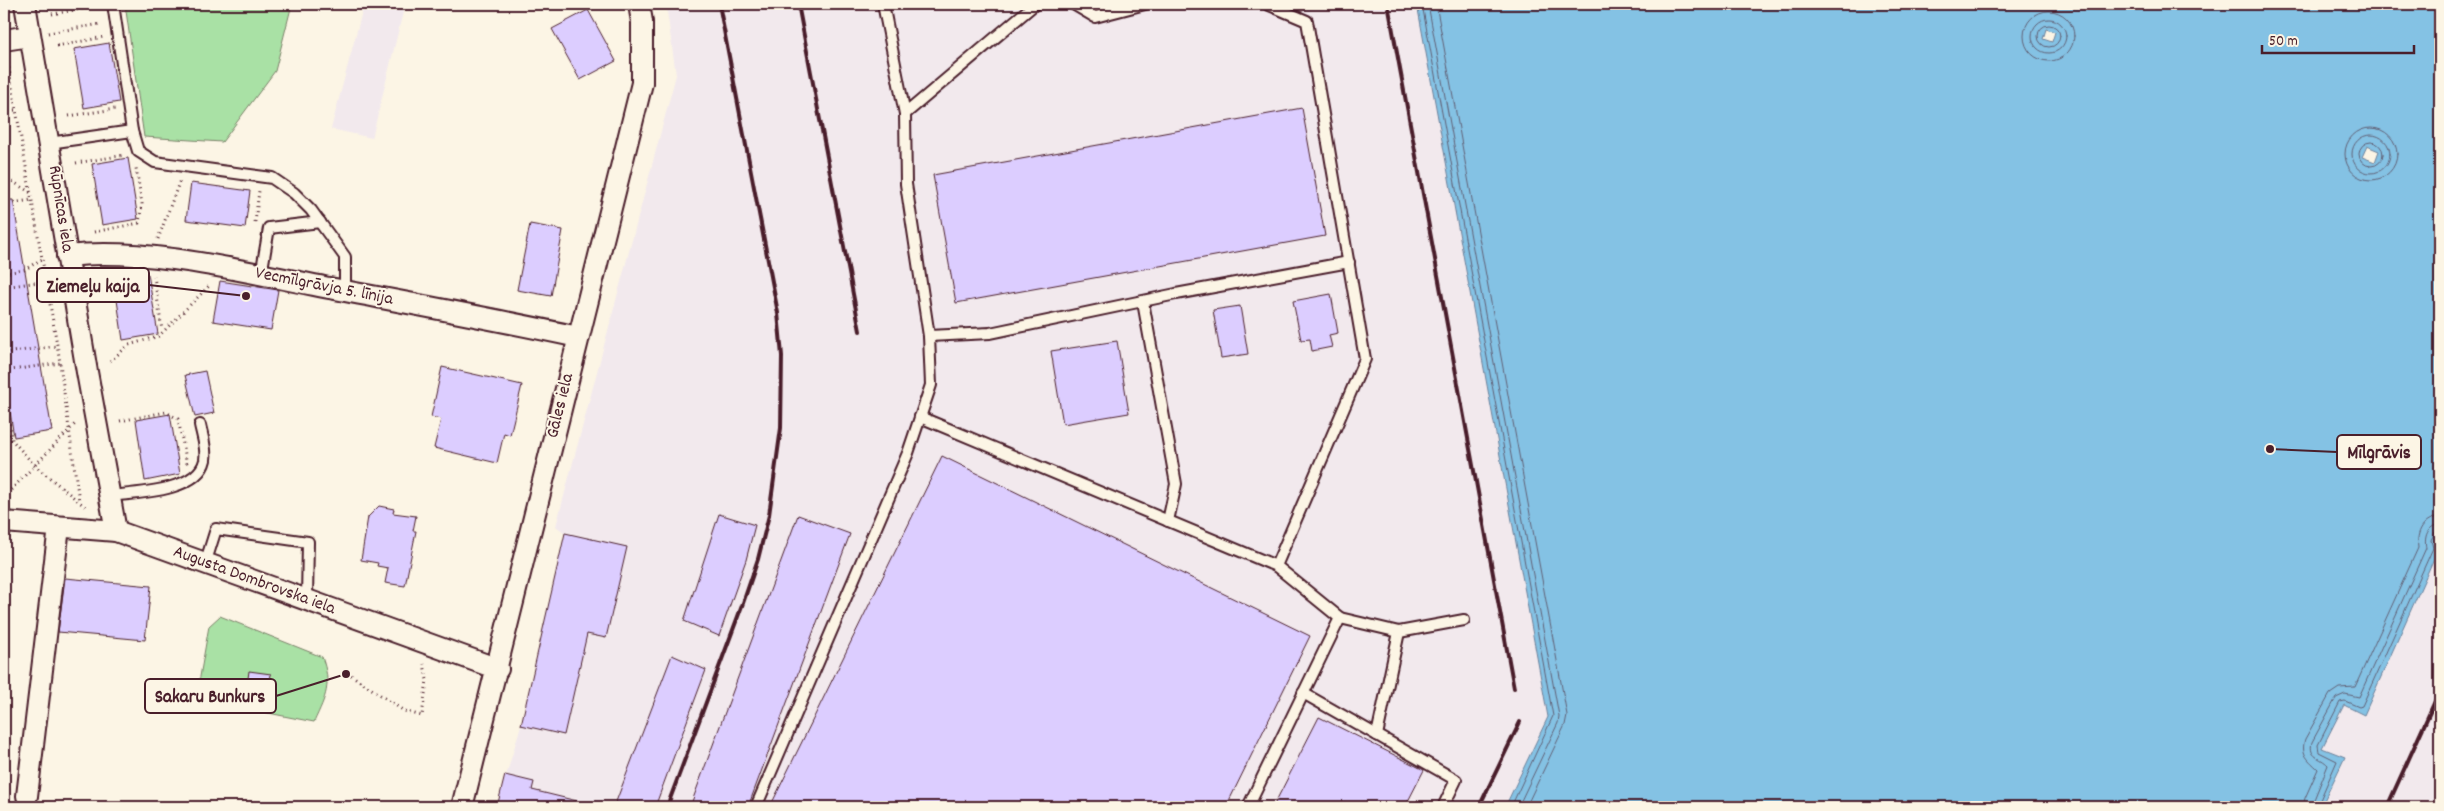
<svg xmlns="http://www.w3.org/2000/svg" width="2444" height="811" viewBox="0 0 2444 811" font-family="Dekko,sans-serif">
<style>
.built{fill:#f2e9ed}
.green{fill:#a9e1a5;stroke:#7a8068}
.water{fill:#84c2e4;stroke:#6d819a;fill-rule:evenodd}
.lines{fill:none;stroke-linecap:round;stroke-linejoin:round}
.shore{stroke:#616075;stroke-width:1}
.building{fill:#dccdff;stroke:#4a1f2b}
.lane-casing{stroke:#4a1f2b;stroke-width:14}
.street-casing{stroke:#4a1f2b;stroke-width:24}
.path{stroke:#4a1f2b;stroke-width:3;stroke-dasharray:1 4;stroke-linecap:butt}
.lane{stroke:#fcf5e5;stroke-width:10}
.street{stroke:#fcf5e5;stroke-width:20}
.rail{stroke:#4a1f2b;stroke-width:4}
.labels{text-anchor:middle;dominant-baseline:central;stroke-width:4;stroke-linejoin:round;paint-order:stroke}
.street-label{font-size:18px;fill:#4a1f2b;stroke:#fcf5e5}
.leader{fill:none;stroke:#4a1f2b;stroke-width:2}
.callout-dot{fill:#4a1f2b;stroke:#fcf5e5;stroke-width:2}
.callout{fill:#fcf5e5;stroke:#4a1f2b;stroke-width:2}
.callout-label{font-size:19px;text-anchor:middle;font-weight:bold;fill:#4a1f2b}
</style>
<rect width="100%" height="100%" fill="#fcf5e5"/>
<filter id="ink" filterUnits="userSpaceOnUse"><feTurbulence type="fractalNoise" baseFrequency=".02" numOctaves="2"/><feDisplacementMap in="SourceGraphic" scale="10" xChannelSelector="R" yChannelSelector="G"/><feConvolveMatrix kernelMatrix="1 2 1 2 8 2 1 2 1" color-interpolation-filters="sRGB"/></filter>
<g filter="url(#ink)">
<g class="built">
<path d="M364 4H405L372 138 331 129Z"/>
<path d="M666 4H1417L1548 717 1505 807H497L521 725 565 533 556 526 676 75Z"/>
<path d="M2440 531V807H2321L2345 758 2321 748 2344 705 2363 714 2439 545 2436 541Z"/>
</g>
<g class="green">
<path d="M125 4H292L275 71 222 142 144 137Z"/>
<path d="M220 616 322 657C332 685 326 696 314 722L202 700 198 688 209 626Z"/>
</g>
<path class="water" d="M1417 4H2440V531L2436 541 2440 545 2364 715 2344 705 2322 748 2345 757 2321 807H1505L1548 717ZM2046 29 2055 32 2052 42 2043 39ZM2367 146 2379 151 2375 162 2362 157Z"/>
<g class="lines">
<g class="shore">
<path d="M1422 4 1553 716 1511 807"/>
<path d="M1428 4 1559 716 1558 723 1518 807"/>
<path d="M1436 4 1567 715 1565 725 1526 807"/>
<circle cx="2049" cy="36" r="25"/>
<circle cx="2049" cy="36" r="17"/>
<circle cx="2049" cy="36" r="11"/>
<circle cx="2371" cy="154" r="26"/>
<circle cx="2371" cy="154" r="19"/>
<circle cx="2371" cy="154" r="12"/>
<path d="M2303 807 2305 798 2318 769C2309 760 2300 755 2305 739L2330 694 2339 688 2355 687 2418 548C2416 532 2423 518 2440 517"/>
<path d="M2311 807 2328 765C2321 757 2308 758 2312 742L2336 698 2345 694 2359 697 2426 548C2424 537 2427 526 2440 524"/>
<path d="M2317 807 2337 761 2319 752 2318 745 2340 702 2345 701 2359 707 2362 706 2433 548 2431 540 2435 532 2440 531"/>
</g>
</g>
<g class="building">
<path d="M588 10 616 61 580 80 552 29Z"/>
<path d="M109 43 119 102 84 108 74 49Z"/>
<path d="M1302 108 1325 236 956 303 933 175Z"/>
<path d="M128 158 138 219 102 225 92 164Z"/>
<path d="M191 183 250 191 245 228 186 220Z"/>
<path d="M4 200H13L52 431 14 437 4 374Z"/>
<path d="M530 224 563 230 551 296 517 290Z"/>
<path d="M148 274 158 334 123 340 114 280Z"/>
<path d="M220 281 278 290 271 330 213 321Z"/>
<path d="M1331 294 1338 333 1329 335 1332 347 1312 351 1310 339 1301 340 1293 301Z"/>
<path d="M1240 306 1248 354 1221 358 1213 310Z"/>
<path d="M1117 341 1129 413 1063 424 1051 351Z"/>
<path d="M442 367 522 385 510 435 504 433 497 463 434 448 441 419 431 417Z"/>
<path d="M205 371 214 413 195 417 185 375Z"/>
<path d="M170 414 180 474 145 481 136 420Z"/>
<path d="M942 456 1310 636 1226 807H770Z"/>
<path d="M379 506 394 509 393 513 416 516 413 531H416L405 586 385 583 388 568 377 566 378 563 361 560 368 517Z"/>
<path d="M719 514 755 525 746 560 719 636 684 621Z"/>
<path d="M798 515 850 534 748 807H690Z"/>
<path d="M565 533 627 547 606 638 587 634 564 735 521 725Z"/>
<path d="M65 578 151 586 145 640 58 632Z"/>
<path d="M672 655 706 670 655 807H614Z"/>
<path d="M249 671 271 674 269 689 247 686Z"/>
<path d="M1319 717 1424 770 1405 807H1273Z"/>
<path d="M505 775 534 782 532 790 577 801 576 807H497Z"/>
</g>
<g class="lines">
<defs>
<g id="lane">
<path d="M113 4 132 131 138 151 155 162 272 178 294 193 311 210 345 257V291"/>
<path d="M1073 4 1095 17 1145 4"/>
<path d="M905 114 1035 4"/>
<path d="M49 143 132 131"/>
<path d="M261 275 269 228 320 222"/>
<path d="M1143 302 1176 484 1168 521"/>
<path d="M929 336 990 333 1176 294 1349 262"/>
<path d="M920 417 1276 566"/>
<path d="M109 496C135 493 198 492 205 460 207 449 202 435 200 425"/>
<path d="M205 564 216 529 308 542 307 599"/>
<path d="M1340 618 1399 632 1464 620"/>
<path d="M1303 693 1456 780 1443 807"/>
<path d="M1377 735 1399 632"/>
<path d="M756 807 908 453 931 385 929 336 906 184 905 114 883 4"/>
<path d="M1248 807 1340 618 1276 566 1365 359 1307 21 1267 4"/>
</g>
<g id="street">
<path d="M25 4 87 372 116 531"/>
<path d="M4 40 30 36"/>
<path d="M67 256C145 247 238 270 314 285 402 302 490 318 578 337"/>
<path d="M4 522 116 531 498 669"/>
<path d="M27 796 59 527"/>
<path d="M462 807 642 83V22L639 4"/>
</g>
</defs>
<use href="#lane" class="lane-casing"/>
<use href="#street" class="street-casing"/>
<g class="path">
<path d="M52 14 98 6"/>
<path d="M48 33 101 24"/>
<path d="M57 46 104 37"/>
<path d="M7 58 59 356 79 501"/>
<path d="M4 111 16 110"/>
<path d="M69 116 115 109"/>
<path d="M76 163 125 155"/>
<path d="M4 176 31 193"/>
<path d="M4 204 32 200"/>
<path d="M255 222 259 191"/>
<path d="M94 232 139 223 142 204 136 168"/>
<path d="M158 239 180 180"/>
<path d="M4 273 24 270 42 259"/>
<path d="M154 276 162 330"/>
<path d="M4 287 46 281"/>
<path d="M4 353 57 346"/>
<path d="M110 361 129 345 159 336 210 285"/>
<path d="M4 371 60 363"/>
<path d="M4 384 12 440 34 465 88 509"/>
<path d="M120 421 166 412 178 419 187 464"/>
<path d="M4 433 11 436"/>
<path d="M4 497 77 422"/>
<path d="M351 675 404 711 422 716 427 680 424 664"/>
</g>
<use href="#lane" class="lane"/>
<use href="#street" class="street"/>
<g class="rail">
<path d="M798 4 860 331"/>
<path d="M1388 4 1514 688"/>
<path d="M667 807 743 603 758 559 769 515 781 428 782 356 778 313 719 4"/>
<path d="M1479 807 1520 722"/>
<path d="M2387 807 2440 690"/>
</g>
</g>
</g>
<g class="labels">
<g class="street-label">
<text transform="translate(60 209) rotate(81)">Rūpnīcas iela</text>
<text transform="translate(324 287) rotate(11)">Vecmīlgrāvja 5. līnija</text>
<text transform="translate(561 406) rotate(-76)">Gāles iela</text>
<text transform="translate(254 581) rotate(20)">Augusta Dombrovska iela</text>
</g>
</g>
<path class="leader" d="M246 296L149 285M2270 449L2337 452M346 674L276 696"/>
<g class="callout-dot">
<circle cx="246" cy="296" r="5"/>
<circle cx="2270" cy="449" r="5"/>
<circle cx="346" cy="674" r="5"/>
</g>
<g class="callout">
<rect x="37" y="268" width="112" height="34" rx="5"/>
<rect x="2337" y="435" width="84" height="34" rx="5"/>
<rect x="145" y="679" width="131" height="34" rx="5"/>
</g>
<g class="callout-label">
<text x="93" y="292">Ziemeļu kaija</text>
<text x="2379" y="458">Mīlgrāvis</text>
<text x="210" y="702">Sakaru Bunkurs</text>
</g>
<rect width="2444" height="811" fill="none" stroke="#fcf5e5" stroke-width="20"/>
<rect x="10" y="10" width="2424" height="791" fill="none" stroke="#4a1f2b" stroke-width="2" filter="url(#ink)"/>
<path d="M2262 45v8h152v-8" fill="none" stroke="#4a1f2b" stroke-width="2.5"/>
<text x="2269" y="45" font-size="15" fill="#4a1f2b" stroke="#fcf5e5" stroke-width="4" paint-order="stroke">50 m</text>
</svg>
